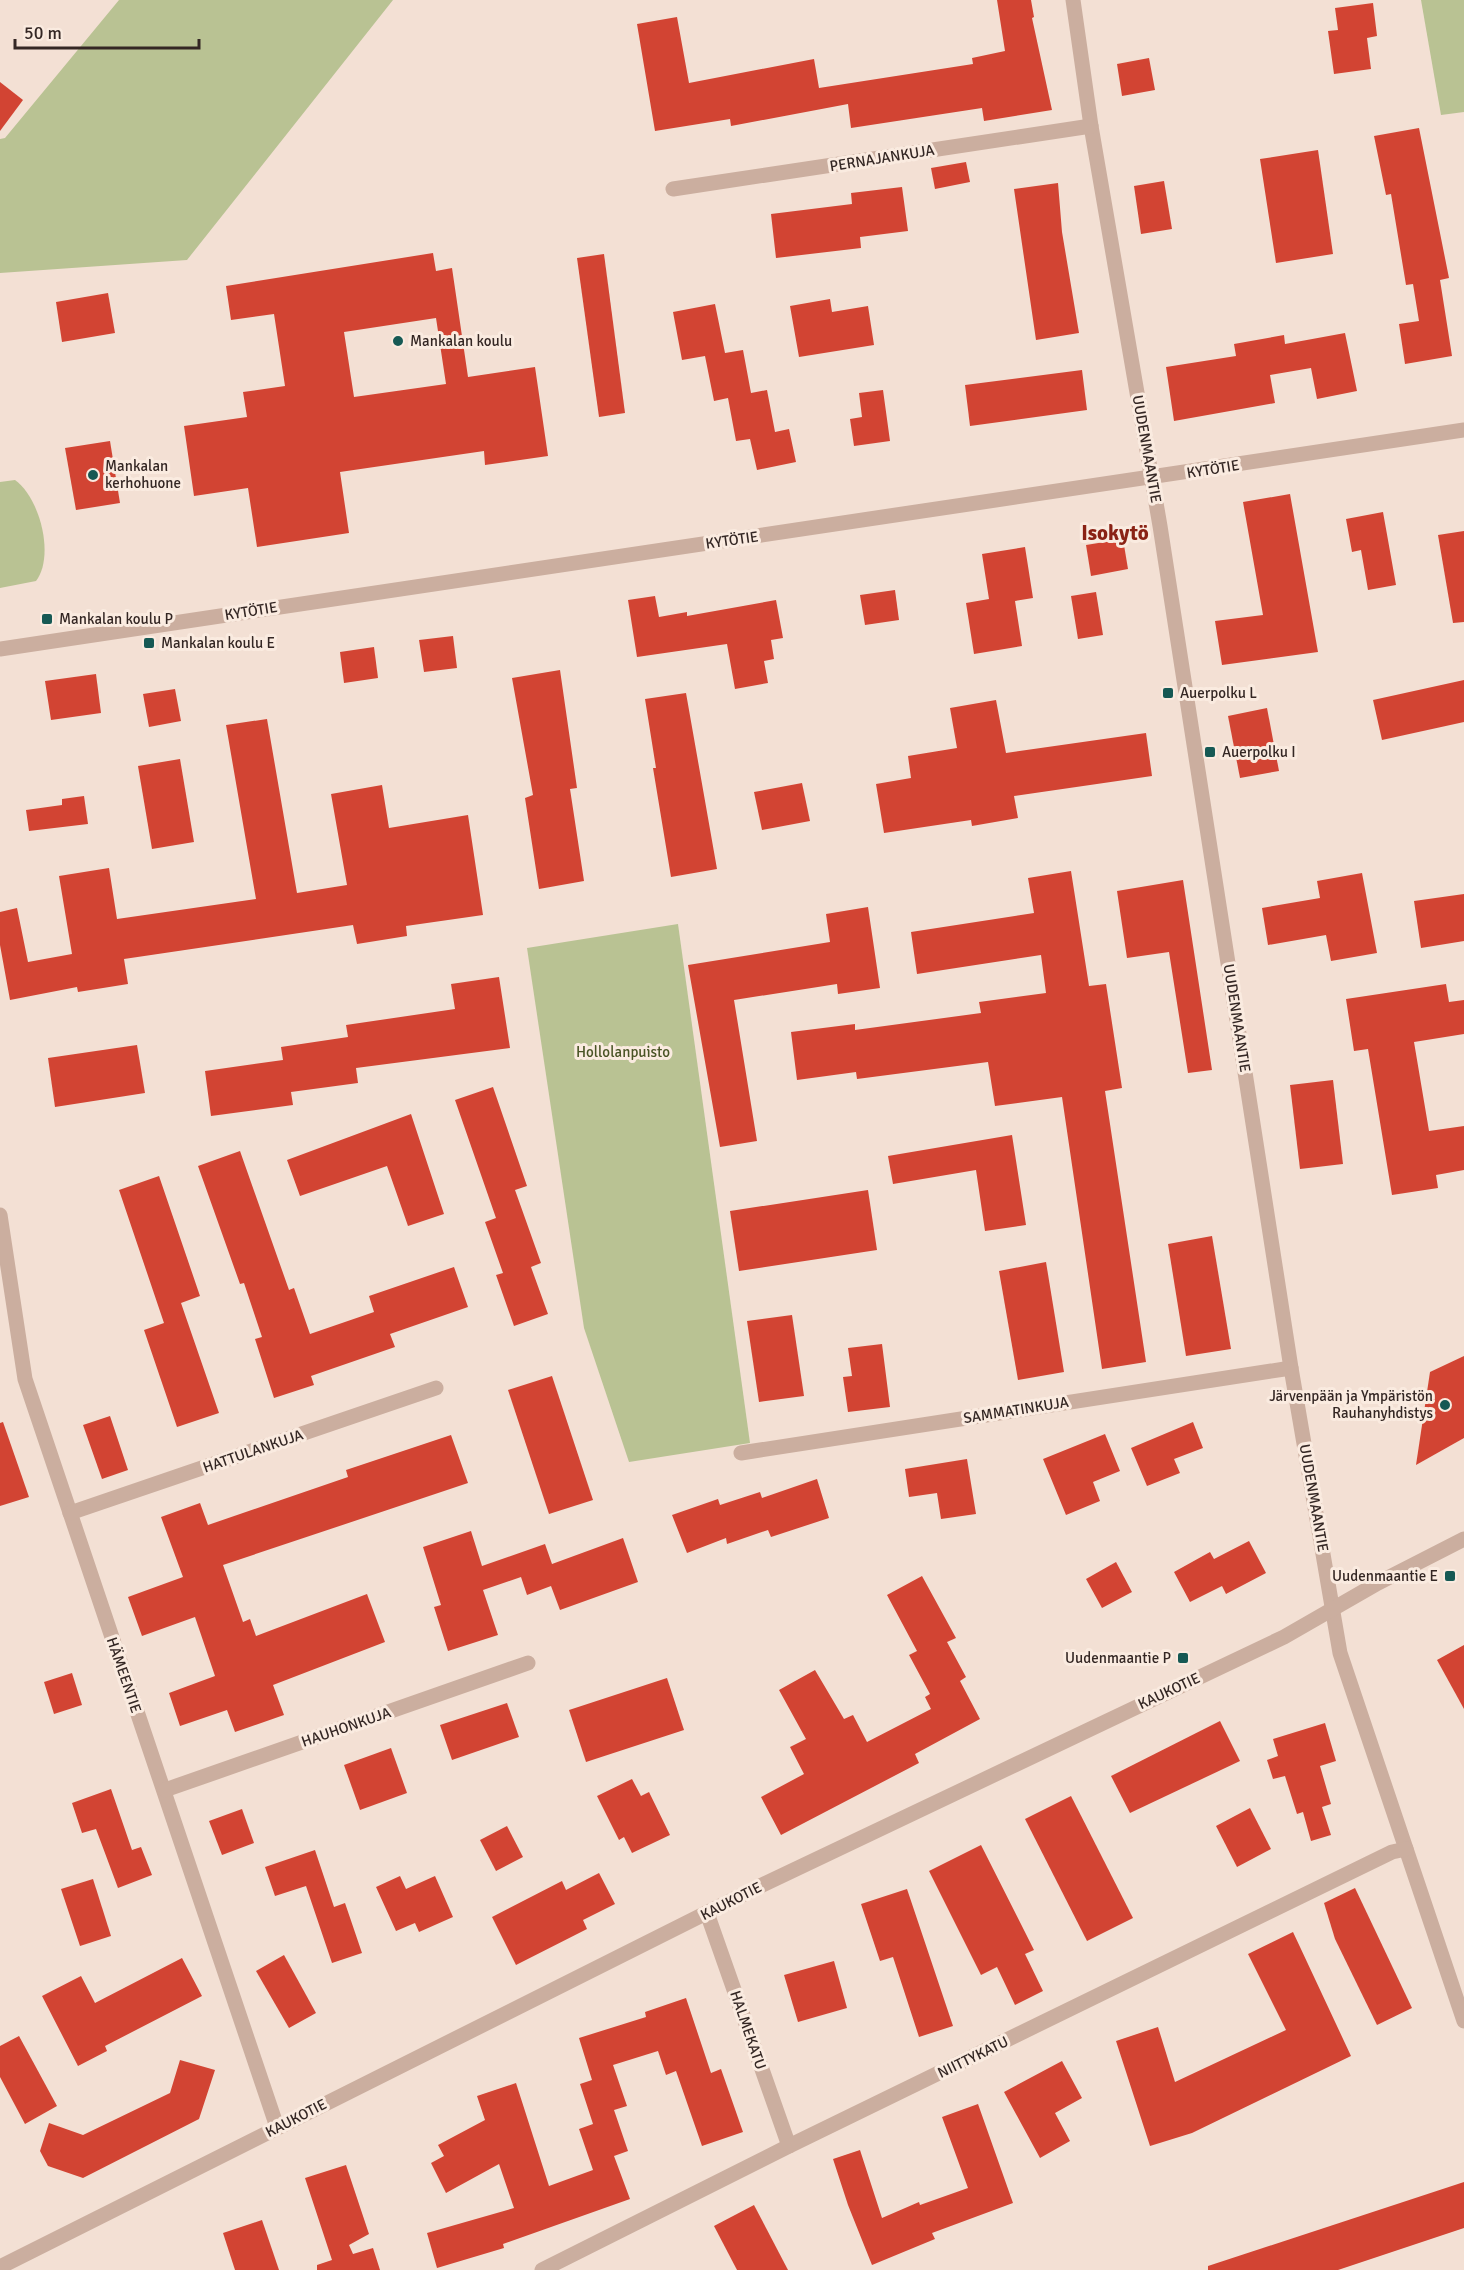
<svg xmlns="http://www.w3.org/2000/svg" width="1464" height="2270" viewBox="0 0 1464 2270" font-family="Signika,sans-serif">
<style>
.green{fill:#b9c293}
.building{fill:#d24433;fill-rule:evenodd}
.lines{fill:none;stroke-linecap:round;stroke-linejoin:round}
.minor{stroke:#cbae9f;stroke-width:15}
.poi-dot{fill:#165954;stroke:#faebe0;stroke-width:2}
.labels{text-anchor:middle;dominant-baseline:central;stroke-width:6;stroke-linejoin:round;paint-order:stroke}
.street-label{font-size:15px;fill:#342724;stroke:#faebe0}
.poi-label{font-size:15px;fill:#342724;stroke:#faebe0;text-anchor:start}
.park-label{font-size:15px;fill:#495425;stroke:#faebe0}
.district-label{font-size:21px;font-weight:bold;fill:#8a2215;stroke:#faebe0}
</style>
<rect width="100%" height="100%" fill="#f3e0d4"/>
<g class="green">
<path d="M119 0H393L187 260 0 273V139L5 138Z"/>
<path d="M1421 0H1464V112L1441 115Z"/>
<path d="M15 480C40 498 55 556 36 581L0 588V482Z"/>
<path d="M678 924 750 1443 629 1462 584 1328 527 948Z"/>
</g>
<g class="building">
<path d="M997 0H1031L1034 17 1032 18 1052 110 984 121 982 108 851 128 848 104 731 126 730 119 655 131 637 24 677 17 689 83 814 59 819 88 973 64 972 58 1005 51Z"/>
<path d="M1373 3 1377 36 1367 38 1371 69 1334 74 1328 31 1338 30 1335 8Z"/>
<path d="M1149 58 1155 90 1122 96 1117 64Z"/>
<path d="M0 82 23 100 0 131Z"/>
<path d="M1419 128 1449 278 1440 280 1452 356 1405 364 1399 324 1419 321 1413 284 1406 285 1391 194 1386 195 1374 136Z"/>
<path d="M1318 150 1333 254 1276 263 1260 159Z"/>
<path d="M966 162 970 182 935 189 931 168Z"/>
<path d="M1164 181 1172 229 1141 234 1134 186Z"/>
<path d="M1058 183 1062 232 1079 333 1036 340 1014 189Z"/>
<path d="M902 187 908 231 860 237 861 248 776 258 771 214 852 204 851 193Z"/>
<path d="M433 253 436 271 452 268 468 377 535 367 548 456 485 465 484 451 340 472 349 533 257 547 248 488 194 496 184 426 247 417 243 392 285 386 274 314 231 320 226 286ZM436 318 446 384 354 397 344 332Z"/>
<path d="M604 254 625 413 599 417 577 258Z"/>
<path d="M108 293 115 333 62 342 56 302Z"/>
<path d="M830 299 832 312 868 306 874 345 799 357 790 306Z"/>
<path d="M715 304 725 353 743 350 751 393 767 390 775 432 789 429 796 462 757 470 750 439 736 441 728 398 714 401 705 356 682 360 673 312Z"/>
<path d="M1345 333 1357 391 1317 399 1311 368 1270 375 1275 403 1174 421 1166 367 1236 356 1234 344 1284 335 1285 344Z"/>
<path d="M1082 370 1087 410 970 426 965 385Z"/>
<path d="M883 390 890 441 854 446 850 419 862 417 859 393Z"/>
<path d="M110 441 120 503 76 510 65 448Z"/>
<path d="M1290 494 1318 652 1222 665 1215 621 1263 615 1243 502Z"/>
<path d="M1383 512 1396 585 1368 590 1361 550 1352 552 1346 519Z"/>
<path d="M1464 531V622L1453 623 1438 535Z"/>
<path d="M1123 539 1128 569 1091 576 1086 545Z"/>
<path d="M1025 547 1033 598 1015 601 1022 646 974 654 966 603 989 599 982 554Z"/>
<path d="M895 590 899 620 865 625 860 595Z"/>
<path d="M1096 592 1103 635 1078 639 1071 596Z"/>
<path d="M655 596 659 617 687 612V616L776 600 783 638 771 640 774 659 764 661 768 683 735 689 727 644 637 657 628 600Z"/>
<path d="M453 636 457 668 424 672 419 640Z"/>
<path d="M374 647 378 678 344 683 340 652Z"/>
<path d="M560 670 577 788 570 789 584 881 539 889 525 798 533 795 512 678Z"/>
<path d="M96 674 101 713 51 720 45 681Z"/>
<path d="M1464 680V722L1382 740 1373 700Z"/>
<path d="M175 689 181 721 149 727 143 694Z"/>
<path d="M686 693 717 869 671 877 653 768H656L645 699Z"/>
<path d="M996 700 1006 753 1146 733 1152 776 1014 796 1018 818 972 826 971 820 884 833 876 784 911 778 908 756 957 748 950 708Z"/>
<path d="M1267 708 1279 771 1240 778 1228 716Z"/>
<path d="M267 719 297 893 347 885 331 794 382 785 389 828 468 815 483 915 406 926 407 936 357 944 353 925 124 959 128 984 78 992 77 987 10 1000 0 945V912L17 908 28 962 72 954 59 876 109 868 117 919 256 899 226 725Z"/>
<path d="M180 759 194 842 152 849 138 766Z"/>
<path d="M802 783 810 821 762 830 754 792Z"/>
<path d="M84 796 88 824 29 831 26 810 62 805V799Z"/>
<path d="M1071 871 1089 986 1106 984 1122 1088 1105 1091 1146 1362 1102 1369 1062 1097 995 1106 988 1062 857 1079 856 1072 797 1080 791 1032 855 1024V1030L981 1013 979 1002 1046 993 1041 955 917 974 911 932 1034 913 1028 878Z"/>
<path d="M1362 873 1377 953 1331 961 1326 935 1268 945 1262 908 1320 898 1317 881Z"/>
<path d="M1183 880 1212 1070 1188 1073 1169 952 1127 958 1117 891Z"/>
<path d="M1464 894V941L1421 948 1414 901Z"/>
<path d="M868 907 880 988 838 994 837 984 734 1000 757 1141 720 1147 688 965 830 942 826 914Z"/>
<path d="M499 977 510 1048 356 1068 358 1083 291 1092 293 1105 211 1116 205 1071 283 1060 281 1047 348 1037 346 1025 455 1009 451 984Z"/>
<path d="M1446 984 1449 1002 1464 1000V1034L1414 1042 1429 1131 1464 1126V1170L1436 1175 1438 1188 1392 1195 1368 1049 1354 1051 1346 999Z"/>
<path d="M137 1045 145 1093 55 1107 48 1058Z"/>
<path d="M1333 1080 1343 1164 1300 1169 1290 1085Z"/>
<path d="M493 1087 527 1186 515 1190 541 1263 531 1267 548 1314 514 1326 496 1275 503 1273 485 1222 496 1218 455 1100Z"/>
<path d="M411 1114 444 1214 408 1226 387 1166 300 1196 287 1160Z"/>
<path d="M1012 1135 1026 1225 985 1231 976 1170 893 1184 888 1156Z"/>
<path d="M240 1151 289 1290 294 1288 310 1334 374 1312 369 1296 454 1267 468 1307 390 1334 395 1347 311 1376 314 1385 274 1398 255 1339 262 1337 244 1283 240 1284 198 1166Z"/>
<path d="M159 1176 200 1296 181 1303 219 1413 177 1427 144 1330 164 1323 119 1190Z"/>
<path d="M868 1190 877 1250 739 1271 730 1211Z"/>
<path d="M1212 1236 1231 1349 1186 1356 1168 1244Z"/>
<path d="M1046 1262 1064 1372 1018 1380 999 1271Z"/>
<path d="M792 1315 804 1396 759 1402 747 1321Z"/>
<path d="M882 1344 890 1407 848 1412 843 1377 852 1376 848 1348Z"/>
<path d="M1464 1356V1438L1416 1465 1430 1372Z"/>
<path d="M552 1376 593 1500 549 1514 508 1390Z"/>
<path d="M110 1416 128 1470 102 1479 83 1425Z"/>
<path d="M3 1422 29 1497 0 1506V1423Z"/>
<path d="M1193 1422 1203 1448 1174 1459 1180 1473 1147 1486 1131 1448Z"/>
<path d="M1105 1434 1120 1471 1093 1482 1100 1501 1066 1515 1043 1459Z"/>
<path d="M451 1435 468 1483 223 1565 243 1622 250 1619 256 1636 367 1594 385 1642 273 1685 284 1715 235 1732 227 1710 180 1726 169 1693 215 1676 195 1617 142 1636 128 1597 183 1577 161 1517 200 1503 208 1525 348 1477 346 1470Z"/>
<path d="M967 1459 976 1514 941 1519 937 1493 909 1497 905 1469Z"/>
<path d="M817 1479 829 1518 771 1537 768 1530 727 1544 726 1538 687 1553 672 1515 718 1499 720 1505 760 1492 762 1498Z"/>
<path d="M471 1531 482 1566 545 1544 552 1564 623 1538 638 1582 560 1610 551 1586 527 1595 521 1577 483 1590 498 1635 448 1651 434 1607 441 1605 423 1547Z"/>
<path d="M1249 1541 1266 1573 1226 1594 1222 1586 1190 1602 1174 1572 1210 1552 1214 1559Z"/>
<path d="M1116 1562 1132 1592 1102 1608 1086 1579Z"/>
<path d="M922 1576 956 1638 947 1642 966 1677 960 1681 980 1719 915 1754 919 1763 781 1835 761 1797 804 1774 790 1747 806 1739 779 1690 815 1670 844 1719 853 1715 867 1742 931 1709 925 1697 930 1694 909 1655 917 1651 887 1595Z"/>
<path d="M1464 1645V1709L1437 1660Z"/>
<path d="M72 1673 82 1705 54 1714 44 1682Z"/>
<path d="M667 1678 684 1730 586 1762 569 1710Z"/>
<path d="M507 1703 519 1737 452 1760 440 1725Z"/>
<path d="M1220 1721 1240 1761 1130 1813 1111 1776Z"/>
<path d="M1325 1723 1336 1761 1320 1766 1331 1804 1322 1807 1331 1835 1311 1841 1303 1812 1297 1814 1285 1776 1273 1779 1267 1760 1278 1756 1273 1739Z"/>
<path d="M391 1748 407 1793 360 1810 344 1765Z"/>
<path d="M632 1779 641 1796 649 1792 670 1835 632 1853 624 1837 619 1840 597 1796Z"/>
<path d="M111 1789 132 1850 141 1847 152 1875 118 1888 96 1829 82 1833 72 1803Z"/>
<path d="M1071 1796 1133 1918 1087 1941 1025 1819Z"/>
<path d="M1250 1808 1271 1849 1237 1867 1216 1826Z"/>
<path d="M242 1809 254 1843 222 1855 209 1821Z"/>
<path d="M507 1826 523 1857 496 1871 480 1840Z"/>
<path d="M981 1845 1034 1950 1025 1954 1043 1991 1015 2005 997 1967 981 1975 929 1871Z"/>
<path d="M315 1850 334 1907 345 1903 362 1953 332 1963 306 1886 275 1896 265 1867Z"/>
<path d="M599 1873 615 1904 583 1920 587 1929 516 1965 492 1917 562 1881 566 1890Z"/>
<path d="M400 1876 406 1889 435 1876 453 1917 419 1932 415 1923 396 1931 376 1887Z"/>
<path d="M93 1879 111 1936 80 1946 61 1889Z"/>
<path d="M1355 1888 1412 2008 1377 2025 1335 1939 1324 1903Z"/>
<path d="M907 1889 953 2026 919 2037 893 1957 880 1961 861 1904Z"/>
<path d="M1293 1932 1351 2056 1192 2133 1150 2146 1116 2041 1158 2027 1175 2082 1286 2030 1248 1954Z"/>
<path d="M284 1955 316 2013 289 2028 256 1971Z"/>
<path d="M182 1958 202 1996 105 2046 107 2051 78 2066 42 1996 81 1976 95 2003Z"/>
<path d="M834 1961 847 2008 798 2022 784 1975Z"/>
<path d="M686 1998 711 2073 721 2069 743 2132 702 2146 676 2071 666 2075 658 2051 613 2065 627 2106 614 2110 628 2151 614 2156 630 2199 503 2244 504 2248 437 2268 427 2233 514 2208 499 2164 446 2193 431 2163 444 2156 438 2145 485 2120 477 2096 516 2083 549 2186 593 2170 579 2129 593 2124 580 2084 592 2080 579 2038 646 2017 645 2012Z"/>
<path d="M19 2036 57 2106 25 2124 0 2077V2046Z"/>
<path d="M180 2060 215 2070 199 2119 83 2178 48 2166 40 2151 49 2123 83 2135 170 2093Z"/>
<path d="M1062 2061 1082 2098 1055 2113 1070 2141 1040 2158 1004 2092Z"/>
<path d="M978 2104 1013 2203 932 2233 935 2239 872 2265 848 2205 833 2159 860 2150 882 2218 919 2202 920 2205 968 2188 942 2117Z"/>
<path d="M346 2165 369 2234 349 2245 353 2254 373 2248 380 2270H317V2265L332 2260 305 2178Z"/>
<path d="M1464 2182V2228L1338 2270H1208V2266Z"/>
<path d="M754 2205 788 2270H737L714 2226Z"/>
<path d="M262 2220 279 2270H235L223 2233Z"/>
</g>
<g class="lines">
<g class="minor">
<path d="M1073 0 1091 126 1160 526 1291 1368 1340 1653 1464 2021"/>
<path d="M673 189 1091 126"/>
<path d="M0 649 1464 430"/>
<path d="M0 1215 25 1379 277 2127"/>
<path d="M741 1453 1291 1368"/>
<path d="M70 1513 436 1388"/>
<path d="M165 1790 528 1663"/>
<path d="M707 1913 789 2146"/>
<path d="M0 2267 758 1887 1284 1637 1378 1583 1464 1539"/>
<path d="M542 2270 789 2146 1392 1852 1406 1849"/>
</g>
</g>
<g class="poi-dot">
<circle cx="398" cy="341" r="6"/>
<circle cx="93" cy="475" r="6"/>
<rect x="41" y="613" width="12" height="12" rx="3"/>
<rect x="143" y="637" width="12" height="12" rx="3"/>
<rect x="1162" y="687" width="12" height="12" rx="3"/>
<rect x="1204" y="746" width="12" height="12" rx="3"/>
<circle cx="1445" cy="1405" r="6"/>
<rect x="1444" y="1570" width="12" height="12" rx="3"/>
<rect x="1177" y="1652" width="12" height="12" rx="3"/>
</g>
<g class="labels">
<g class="street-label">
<text transform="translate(882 158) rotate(-9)">PERNAJANKUJA</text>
<text transform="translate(1147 449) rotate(80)">UUDENMAANTIE</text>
<text transform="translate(1213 469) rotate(-9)">KYTÖTIE</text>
<text transform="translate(732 540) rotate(-8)">KYTÖTIE</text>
<text transform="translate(251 611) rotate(-9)">KYTÖTIE</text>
<text transform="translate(1237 1018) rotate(81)">UUDENMAANTIE</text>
<text transform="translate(1016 1410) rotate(-9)">SAMMATINKUJA</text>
<text transform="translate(253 1451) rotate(-19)">HATTULANKUJA</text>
<text transform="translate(1314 1498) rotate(80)">UUDENMAANTIE</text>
<text transform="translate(124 1675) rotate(71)">HÄMEENTIE</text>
<text transform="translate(1169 1691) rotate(-25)">KAUKOTIE</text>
<text transform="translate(346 1727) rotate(-19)">HAUHONKUJA</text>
<text transform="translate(731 1901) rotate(-27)">KAUKOTIE</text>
<text transform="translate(748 2030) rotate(71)">HALMEKATU</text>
<text transform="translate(973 2057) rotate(-26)">NIITTYKATU</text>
<text transform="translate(296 2118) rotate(-27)">KAUKOTIE</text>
</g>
<g class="poi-label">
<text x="410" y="341">Mankalan koulu</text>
<text x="105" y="466">Mankalan<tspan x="105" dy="17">kerhohuone</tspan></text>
<text x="59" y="619">Mankalan koulu P</text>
<text x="161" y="643">Mankalan koulu E</text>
<text x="1180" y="693">Auerpolku L</text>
<text x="1222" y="752">Auerpolku I</text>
<text x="1433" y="1396" text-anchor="end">Järvenpään ja Ympäristön<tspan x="1433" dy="17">Rauhanyhdistys</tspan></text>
<text x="1438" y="1576" text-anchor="end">Uudenmaantie E</text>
<text x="1171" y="1658" text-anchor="end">Uudenmaantie P</text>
</g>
<g class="park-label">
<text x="623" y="1052">Hollolanpuisto</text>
</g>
<g class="district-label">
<text x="1115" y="533">Isokytö</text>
</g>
</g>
<path d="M15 39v9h184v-9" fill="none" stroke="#342724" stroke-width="3"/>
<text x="24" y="39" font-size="18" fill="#342724" stroke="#faebe0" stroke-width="4.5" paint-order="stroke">50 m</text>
</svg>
